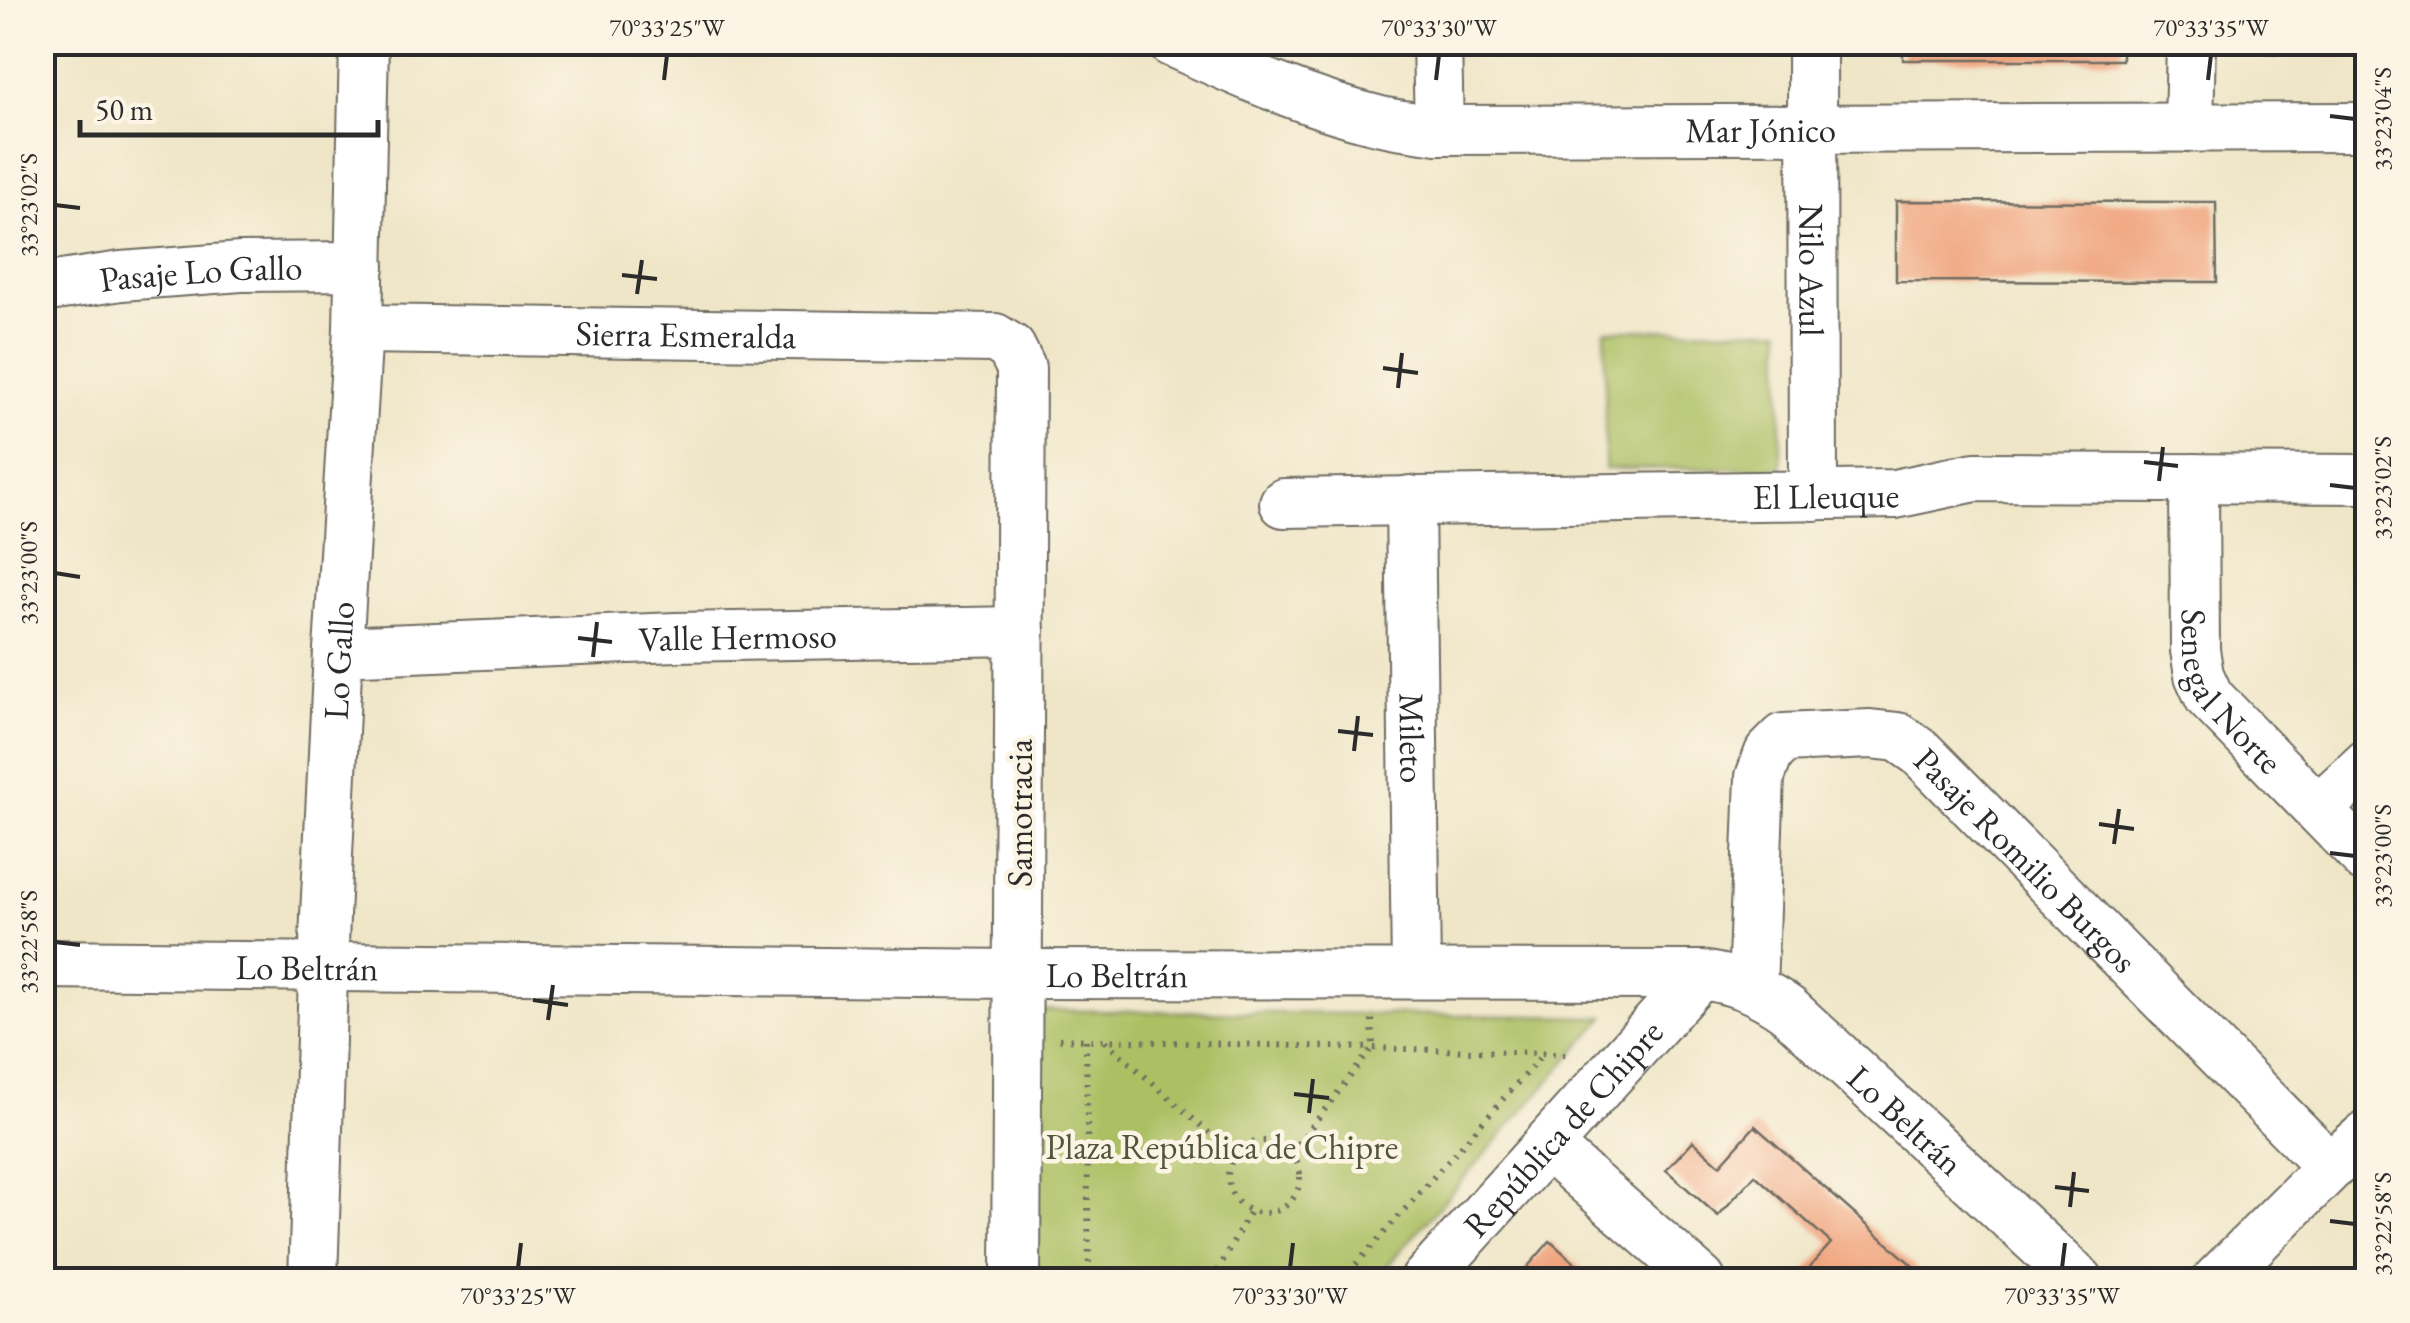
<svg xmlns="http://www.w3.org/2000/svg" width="2410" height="1323" viewBox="0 0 2410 1323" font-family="'EB Garamond',serif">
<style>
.green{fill:#acbf63;stroke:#6c7547;stroke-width:2.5}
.building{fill:#ef9f77}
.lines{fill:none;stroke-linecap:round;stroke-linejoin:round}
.minor-casing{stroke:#706c62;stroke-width:52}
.path{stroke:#706c62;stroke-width:6;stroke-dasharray:2.5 8;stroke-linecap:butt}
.minor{stroke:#fff;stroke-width:48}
.ticks{fill:none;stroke:#2b2b2b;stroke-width:4}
.labels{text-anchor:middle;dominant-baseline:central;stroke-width:9;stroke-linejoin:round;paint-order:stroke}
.street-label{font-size:35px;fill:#2b2b2b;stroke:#fcf5e5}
.park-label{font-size:35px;fill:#52573c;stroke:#fcf5e5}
.neatline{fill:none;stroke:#2b2b2b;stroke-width:4}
.ticks-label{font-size:25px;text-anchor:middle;fill:#2b2b2b}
</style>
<rect width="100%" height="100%" fill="#fcf5e5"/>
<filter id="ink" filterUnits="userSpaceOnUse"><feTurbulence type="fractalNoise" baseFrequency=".01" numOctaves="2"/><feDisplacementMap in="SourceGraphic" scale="20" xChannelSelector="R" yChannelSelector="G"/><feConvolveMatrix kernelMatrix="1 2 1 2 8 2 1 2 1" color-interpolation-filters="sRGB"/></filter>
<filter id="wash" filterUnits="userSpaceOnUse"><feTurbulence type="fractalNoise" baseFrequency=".0048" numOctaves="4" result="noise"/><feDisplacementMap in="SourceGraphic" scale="40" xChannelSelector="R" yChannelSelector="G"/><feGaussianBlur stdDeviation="2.25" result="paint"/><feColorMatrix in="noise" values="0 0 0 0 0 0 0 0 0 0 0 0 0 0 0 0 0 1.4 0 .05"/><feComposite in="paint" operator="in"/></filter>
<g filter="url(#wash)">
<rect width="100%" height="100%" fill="#efe6c8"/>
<g class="green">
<path d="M1781 329V468L1605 469V330Z"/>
<path d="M1036 1010 1605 1017 1375 1280H1032Z"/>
</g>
<g id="blocks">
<g class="building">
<path d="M1506 42H1740V51L1506 50Z"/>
<rect x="1903" y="42" width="219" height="18"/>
<path d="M2266 42H2360L2359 57 2266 53Z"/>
<path d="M1896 201 2216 202 2217 282 1896 281Z"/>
<path d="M1755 1126 1929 1280H1875L1862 1269 1851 1280H1798L1831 1243 1755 1175 1718 1216 1666 1170 1693 1141 1720 1165Z"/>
<path d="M1550 1241 1594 1280H1519L1517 1279Z"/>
</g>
</g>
</g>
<g filter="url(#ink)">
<use href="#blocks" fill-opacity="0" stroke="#706c62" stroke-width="2.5"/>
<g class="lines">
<defs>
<g id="minor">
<path id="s1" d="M1171 42C1238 72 1306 103 1377 120 1397 125 1418 127 1439 130L2368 127"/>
<path d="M1437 42 1439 130"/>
<path id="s2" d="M1812 42 1813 496"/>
<path d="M2189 127 2191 42"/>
<path id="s3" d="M42 288 121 276 241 267 360 266"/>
<path id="s4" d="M358 329 995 338 1011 348 1021 368 1016 1280"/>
<path id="s5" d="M2194 478 2195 650 2199 675 2209 697 2368 861"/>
<path id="s6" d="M1410 500 1416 973"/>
<path id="s7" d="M1284 503 1895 494 1975 477 2368 479"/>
<path id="s8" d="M338 651 676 637 1020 631"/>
<path d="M2318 809 2368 763"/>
<path id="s9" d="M42 964 1018 974 1700 975C1734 979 1760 990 1788 1010L2079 1280"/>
<path id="s10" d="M1752 988 1760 777 1769 753 1784 738 1870 734 1898 737 1920 752 2330 1167"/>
<path d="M1547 1145 1701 1280"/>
<path id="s11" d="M313 1280 325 916 338 651 358 329 364 42"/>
<path id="s12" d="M1425 1280 1700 975"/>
<path d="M2217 1280 2330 1167 2368 1134"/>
</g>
</defs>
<use href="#minor" class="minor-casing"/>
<g class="path">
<path d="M1059 1039 1544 1053 1571 1056"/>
<path d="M1086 1040 1089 1280"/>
<path d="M1105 1041 1234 1155"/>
<circle cx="1264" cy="1177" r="36"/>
<path d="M1292 1152 1373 1047 1372 1016"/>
<path d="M1213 1280 1250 1211"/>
<path d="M1342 1280 1544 1053"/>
</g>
<use href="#minor" class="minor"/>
</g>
</g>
<path class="ticks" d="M664 80 667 55M1436 80 1439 55M2208 80 2211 55M2330 116 2355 119M55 205 80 208M622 275 657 279M637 294 642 260M1383 368 1418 373M1398 388 1402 353M2144 462 2178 466M2159 481 2163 447M2330 485 2355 488M55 573 80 577M578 638 612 642M593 657 597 622M1338 731 1373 735M1354 751 1358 716M2099 824 2134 829M2114 844 2119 809M2330 853 2355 856M55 942 80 945M533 1000 568 1005M548 1020 553 985M1294 1094 1329 1098M1309 1113 1313 1079M2055 1187 2089 1191M2070 1207 2074 1172M2330 1221 2355 1224M518 1268 521 1243M1290 1268 1293 1243M2062 1268 2065 1243"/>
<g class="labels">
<g class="street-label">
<text stroke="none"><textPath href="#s1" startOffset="605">Mar Jónico</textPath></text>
<text stroke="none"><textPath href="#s2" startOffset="228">Nilo Azul</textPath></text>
<text stroke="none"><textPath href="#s3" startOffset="160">Pasaje Lo Gallo</textPath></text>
<text stroke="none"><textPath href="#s4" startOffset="328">Sierra Esmeralda</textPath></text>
<text stroke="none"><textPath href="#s7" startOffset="542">El Lleuque</textPath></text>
<text stroke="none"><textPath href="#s8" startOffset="400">Valle Hermoso</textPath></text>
<text stroke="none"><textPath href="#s11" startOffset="620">Lo Gallo</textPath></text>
<text stroke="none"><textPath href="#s5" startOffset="225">Senegal Norte</textPath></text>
<text stroke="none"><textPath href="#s6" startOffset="238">Mileto</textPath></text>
<text transform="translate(1019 813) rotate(-90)">Samotracia</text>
<text stroke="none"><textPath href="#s10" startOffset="550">Pasaje Romilio Burgos</textPath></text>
<text stroke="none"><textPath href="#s9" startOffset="265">Lo Beltrán</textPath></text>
<text stroke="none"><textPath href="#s9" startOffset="1075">Lo Beltrán</textPath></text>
<text stroke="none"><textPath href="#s9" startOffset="1915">Lo Beltrán</textPath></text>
<text stroke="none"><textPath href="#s12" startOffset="205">República de Chipre</textPath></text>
</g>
<g class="park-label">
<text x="1222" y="1146">Plaza República de Chipre</text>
</g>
</g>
<rect width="2410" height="1323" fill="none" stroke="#fcf5e5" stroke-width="110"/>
<path d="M80 120v15h298v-15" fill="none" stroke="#2b2b2b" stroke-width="5"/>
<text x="95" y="120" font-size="30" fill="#2b2b2b" stroke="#fcf5e5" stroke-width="8" paint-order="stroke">50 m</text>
<rect x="55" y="55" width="2300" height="1213" class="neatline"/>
<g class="ticks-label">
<text x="667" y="36">70°33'25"W</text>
<text x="1439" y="36">70°33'30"W</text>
<text x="2211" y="36">70°33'35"W</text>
<text transform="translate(2382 119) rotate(-90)" y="9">33°23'04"S</text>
<text transform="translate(28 205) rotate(-90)" y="9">33°23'02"S</text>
<text transform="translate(2382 488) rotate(-90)" y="9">33°23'02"S</text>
<text transform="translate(28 573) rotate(-90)" y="9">33°23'00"S</text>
<text transform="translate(2382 856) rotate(-90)" y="9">33°23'00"S</text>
<text transform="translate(28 942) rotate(-90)" y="9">33°22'58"S</text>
<text transform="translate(2382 1224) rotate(-90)" y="9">33°22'58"S</text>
<text x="518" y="1304">70°33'25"W</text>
<text x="1290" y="1304">70°33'30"W</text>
<text x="2062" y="1304">70°33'35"W</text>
</g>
</svg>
